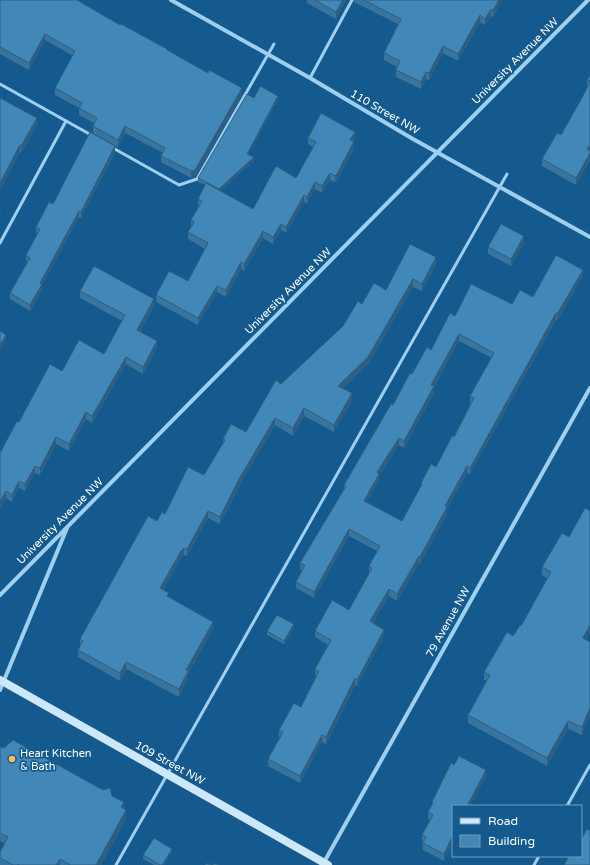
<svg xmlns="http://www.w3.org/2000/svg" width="590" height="865" viewBox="0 0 590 865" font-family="'Varela Round',sans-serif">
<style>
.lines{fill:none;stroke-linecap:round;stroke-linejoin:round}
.service{stroke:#9ecff1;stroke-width:3}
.minor{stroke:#9ecff1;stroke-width:4}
.secondary{stroke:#cde7fb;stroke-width:8}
.wall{fill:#38749e;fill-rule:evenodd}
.shaded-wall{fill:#2e5e81}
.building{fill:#4187b8;stroke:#2e5e81;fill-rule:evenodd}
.poi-dot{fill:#ffba5e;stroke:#145a8e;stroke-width:1.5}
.labels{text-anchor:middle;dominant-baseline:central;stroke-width:3.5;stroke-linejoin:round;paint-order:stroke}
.street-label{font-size:11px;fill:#fff;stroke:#145a8e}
.poi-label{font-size:11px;fill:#fff;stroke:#145a8e;text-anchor:start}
</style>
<rect width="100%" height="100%" fill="#145a8e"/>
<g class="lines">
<g class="service">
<path d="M310 78 352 0"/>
<path d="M0 84 93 136"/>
<path d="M113 148 179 185 197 179 274 44"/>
<path d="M0 243 66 121"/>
<path d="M567 806 590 765"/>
<path d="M116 865 507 174"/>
<path d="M534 865 539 856"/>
</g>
<g class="minor">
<path d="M171 0 310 78 413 139 590 237"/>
<path d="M0 595 588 0"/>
<path d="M0 690 67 528"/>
<path d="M323 864 590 388"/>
</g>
<path class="secondary" d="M0 680 328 865"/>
</g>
<g class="wall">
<path d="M0 0 120 25 167 51 242 95 195 177 191 178 161 162V156L163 153 125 133 118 147 93 133V126L94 123 79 115V108L55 95V88L73 56 45 40 29 70 0 54Z"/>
<path d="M307 0H346L336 19 307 3Z"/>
<path d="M354 0H502L493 17 491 16 485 25 480 22 458 61 443 53 429 80 426 79 421 89 396 77V70L397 67 384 60V53L398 24 354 2Z"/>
<path d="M590 75V160L576 185 542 166V159L561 135 583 96 587 87V80Z"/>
<path d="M0 98 37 125 21 153 20 152 0 190Z"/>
<path d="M254 98 278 100 248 154 254 161 220 191 253 209 296 178 313 147 308 144V138L355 139 353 141 354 148 337 181 335 182 330 180 322 193 315 189 307 203 304 202 286 233 281 230 273 244 263 238 244 271 241 269 226 297 217 292 198 325 156 302V295L188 281 205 249 188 239V232L191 226V220L199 206 198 205V199L205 185 198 182V178Z"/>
<path d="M115 152 81 218 79 217 42 285V290L30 311 10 299V293L27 262 26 261V255L38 234 36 233V227L53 204Z"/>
<path d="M524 243 511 266 488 254V247Z"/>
<path d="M436 265 422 291 413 287 368 364 343 388 352 401 334 432 304 416 293 436 275 425 239 486 220 524 208 518 187 556 184 555 181 558 163 590 169 597 213 629 188 674V678L179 697 126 669 120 681 78 657V650L80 646V639L157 521 204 475 223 443V439L246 432 281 384 343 326 362 304Z"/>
<path d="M583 276 557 321 556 320 470 474 467 473 447 509V514L420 564 419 563 397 601 389 596 373 623 384 636 357 686 355 685 326 744 322 742 300 783 268 766V759L280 737H279V730L301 707 316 676 315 675V669L328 645 315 637V631L349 610 369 573V566L377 551 349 536 314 598 296 588V582L302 570 300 569V563L344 489V485L412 374 431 350 455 316 512 304ZM459 341 492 358 470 396V403H471L454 437 436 467 421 483V487L402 521 367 502 379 480V476L399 445 404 448 434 393V387Z"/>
<path d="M80 291 154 306 140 332 157 348 143 374 126 364 92 423 86 419 69 451 56 444 40 475 35 473 25 491 19 488 12 502 6 498 0 509 19 422 62 371 104 354 122 321 80 298Z"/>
<path d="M590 511V633L586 640 582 735 568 729 547 766 468 723V715L487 681 484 680V672L521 626 547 578 542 575V567L569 537Z"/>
<path d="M294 628 284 644 267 635V631Z"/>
<path d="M0 747 112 796 124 809 126 819 101 865H0V852L5 844 0 841Z"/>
<path d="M486 777 453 806 444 861 423 850 422 835 430 820 428 819V812L432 806V802Z"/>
<path d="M172 852 164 865H154L143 859V855Z"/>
</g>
<g class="shaded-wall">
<path d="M343 0H346L336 19V12Z"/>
<path d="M499 0H502L493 17V10Z"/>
<path d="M491 9V16L485 25V19Z"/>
<path d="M480 15V22L458 61V54Z"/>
<path d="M45 34V40L29 70V63Z"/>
<path d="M443 46V53L429 80V73Z"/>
<path d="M426 72V79L421 89V82Z"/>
<path d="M242 88V95L195 177 191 178V171Z"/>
<path d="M278 96V100L247 157V154Z"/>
<path d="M37 118V125L21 153V146Z"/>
<path d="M125 126V133L118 147V140Z"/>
<path d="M355 132V139L350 147V140Z"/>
<path d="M354 141V148L337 181 335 182V176Z"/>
<path d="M20 145V152L0 190V183Z"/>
<path d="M590 145V152L587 149Z"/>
<path d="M115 146V152L81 218V212Z"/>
<path d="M590 153V160L576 185V178Z"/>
<path d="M254 157V161L219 192V189Z"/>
<path d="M330 173V180L322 193V186Z"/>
<path d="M315 182V189L307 203V197Z"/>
<path d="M304 195V202L286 233V227Z"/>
<path d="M1 204V211L0 213V206Z"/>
<path d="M79 211V217L42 285V290L30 311V305L40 283Z"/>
<path d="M281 224V230L273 244V237Z"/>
<path d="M263 231V238L244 271V264Z"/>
<path d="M524 236V243L511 266V259Z"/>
<path d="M436 257V265L422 291V284Z"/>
<path d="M241 262V269L226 297V290Z"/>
<path d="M583 270V276L557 321V314Z"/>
<path d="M413 279V287L368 364 338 393V386Z"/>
<path d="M217 286V292L198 325V318Z"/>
<path d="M154 299V306L137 337V330Z"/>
<path d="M556 313V320L470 474V468Z"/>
<path d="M459 334V341L434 387V393L404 448V441L431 385Z"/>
<path d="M6 335V340L0 351V345Z"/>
<path d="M157 341V348L143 374V367Z"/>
<path d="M126 357V364L92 423V416Z"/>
<path d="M352 393V401L334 432V425Z"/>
<path d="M304 408V416L293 436V428Z"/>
<path d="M86 412V419L69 451V444Z"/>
<path d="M275 418V425L239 486 220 524V517L239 479Z"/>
<path d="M56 437V444L40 475V468Z"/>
<path d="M399 438V445L379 476V480L364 507V501L377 472Z"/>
<path d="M35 466V473L25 491V484Z"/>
<path d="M467 466V473L447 509V514L420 564V557L445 506Z"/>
<path d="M19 481V488L12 502V495Z"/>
<path d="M6 491V498L0 509V502Z"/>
<path d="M208 511V518L187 556V549Z"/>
<path d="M349 529V536L314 598V592Z"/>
<path d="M184 548V555L181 558 160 596V588L181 551Z"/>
<path d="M419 556V563L397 601V594Z"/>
<path d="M389 589V596L370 628V621Z"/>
<path d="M213 622V629L188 674V678L179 697V689L186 670Z"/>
<path d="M294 624V628L284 644V641Z"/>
<path d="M590 625V633L583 646V638Z"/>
<path d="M384 630V636L357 686V680Z"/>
<path d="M126 662V669L120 681V673Z"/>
<path d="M355 678V685L326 744V737Z"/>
<path d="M590 708V716L582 735V727Z"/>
<path d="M568 721V729L547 766V758Z"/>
<path d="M322 735V742L300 783V776Z"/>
<path d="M486 770V777L470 806H467Z"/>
<path d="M124 802V811L121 807Z"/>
<path d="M126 810V819L101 865H96Z"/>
<path d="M453 835V842L444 861V854Z"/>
<path d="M172 849V852L164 865H162Z"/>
<path d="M60 859V865H56Z"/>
</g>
<g class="building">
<path d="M0 0H77L120 25 121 24 167 49V50L208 73 209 70 242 88 195 170 191 171 161 156 165 148 125 126 118 140 93 126 97 118 79 108 82 103 55 88 75 51 45 34 29 63 0 47Z"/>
<path d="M315 0H343L336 12Z"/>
<path d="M364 0H499L493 10 491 9 485 19 480 15 458 54 443 46 429 73 426 72 421 82 396 70 400 61 384 53 401 19Z"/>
<path d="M590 75V81L587 80Z"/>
<path d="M590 81V145L587 149 590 151V153L576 178 542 159 557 133 561 135 583 96Z"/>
<path d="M260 86 278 96 247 154 254 157 219 189 198 178 247 94 254 98Z"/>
<path d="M0 98 37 118 21 146 20 145 0 183Z"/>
<path d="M321 113 355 132 350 140 354 141 337 174 335 176 330 173 322 186 315 182 307 197 304 195 286 227 281 224 273 237 263 231 244 264 241 262 226 290 217 286 198 318 156 295 169 271 188 281 208 243 188 232 194 222 191 220 202 201 198 199 206 183 253 209 276 166 296 178 316 142 308 138Z"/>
<path d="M90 132 115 146 81 212 79 211 40 283 42 284 30 305 10 293 30 258 26 255 40 229 36 227 49 202 53 204Z"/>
<path d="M501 224 524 236 511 259 488 247Z"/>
<path d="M410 244 436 257 422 284 413 279 368 357 338 386 352 393 334 425 304 408 293 428 275 418 239 479 220 517 208 511 187 549 184 548 181 551 160 588 169 593 167 596 213 622 186 670 188 671 179 689 126 662 120 673 78 650 83 641 80 639 148 516 157 521 162 512 165 514 188 467 204 475 225 440 223 439 231 424 246 432 276 380 281 384 343 326 358 301 362 304 374 283 386 290Z"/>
<path d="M556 255 583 270 557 314 556 313 470 468 467 466 445 506 447 507 420 557 419 556 397 594 389 589 370 621 384 630 357 680 355 678 326 737 322 735 300 776 268 759 283 732 279 730 294 703 301 707 319 671 315 669 331 640 315 631 332 600 349 610 372 568 369 566 380 546 349 529 314 592 296 582 305 565 300 563 346 486 344 485 391 404 393 405 410 373 412 374 427 347 431 350 450 313 455 316 471 284 512 304 520 290 533 297ZM459 334 494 353 470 396 474 398 454 437 452 436 436 467 431 464 421 483 422 484 402 521 364 501 379 474 377 472 399 438 404 441 434 386 431 385Z"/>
<path d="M94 266 154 299 137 330 157 341 143 367 126 357 92 416 86 412 69 444 56 437 40 468 35 466 25 484 19 481 12 495 6 491 0 502V453L17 421 19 422 50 364 62 371 79 340 104 354 125 315 80 291Z"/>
<path d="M0 331 6 335 0 345Z"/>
<path d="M585 508 590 511V625L583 638 590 642V708L582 727 568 721 547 758 468 715 490 675 484 672 507 632 513 636 520 625 521 626 551 572 542 567 562 533 569 537Z"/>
<path d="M277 615 294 624 284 641 267 631Z"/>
<path d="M13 740 103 790 110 788 112 796 124 802 121 807 126 810 96 865H70L60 859 56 865H19L18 864V865H13L0 858V852L8 837 0 833V747L4 748Z"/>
<path d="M459 756 486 770 467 806H453V835L444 854 423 843 426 837 422 835 433 815 428 812 433 803 432 802 451 763 454 765Z"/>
<path d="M587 829 590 831V865H564L569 856H581V840Z"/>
<path d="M154 838 172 849 162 865H160L143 855Z"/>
<path d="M206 863 211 865H205Z"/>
<path d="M214 863 219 865H213Z"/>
</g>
<circle class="poi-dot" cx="12" cy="759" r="4"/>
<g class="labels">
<g class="street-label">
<text transform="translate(515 61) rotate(-45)">University Avenue NW</text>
<text transform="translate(385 112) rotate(30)">110 Street NW</text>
<text transform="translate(288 291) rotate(-45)">University Avenue NW</text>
<text transform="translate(60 521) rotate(-45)">University Avenue NW</text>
<text transform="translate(448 622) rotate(-61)">79 Avenue NW</text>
<text transform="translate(170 763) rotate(29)">109 Street NW</text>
</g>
<g class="poi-label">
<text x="20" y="753">Heart Kitchen<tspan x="20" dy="13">&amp; Bath</tspan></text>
</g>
</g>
<rect x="452" y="805" width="130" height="52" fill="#145a8e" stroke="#729cbb"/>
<rect x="460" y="818" width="20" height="6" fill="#cde7fb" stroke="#729cbb"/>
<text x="488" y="825" font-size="12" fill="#ffffff">Road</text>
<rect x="460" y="835" width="20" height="12" fill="#4187b8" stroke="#729cbb"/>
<text x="488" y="845" font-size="12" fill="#ffffff">Building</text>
</svg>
